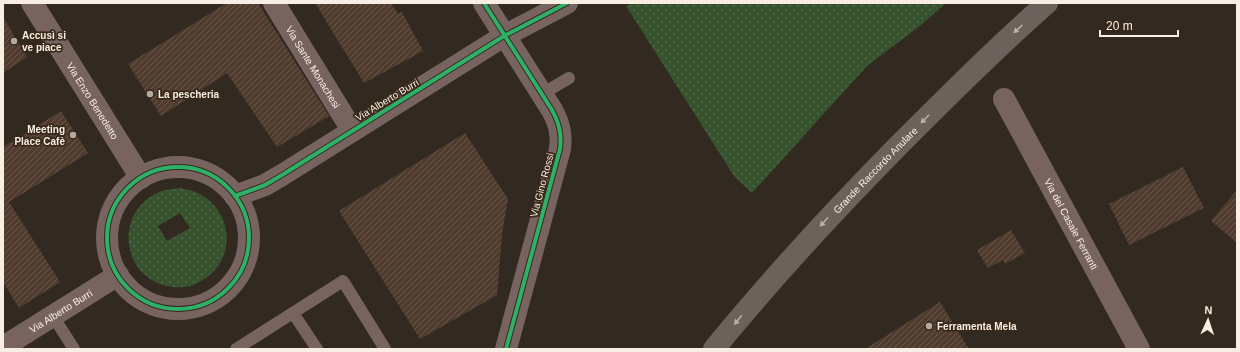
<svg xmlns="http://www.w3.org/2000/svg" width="1240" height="352" viewBox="0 0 1240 352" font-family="Helvetica,sans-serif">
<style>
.grass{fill:url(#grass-dots);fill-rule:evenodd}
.building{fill:url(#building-hatch)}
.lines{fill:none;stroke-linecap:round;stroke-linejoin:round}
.lane{stroke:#776460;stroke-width:12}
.street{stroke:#776460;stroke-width:22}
.highway{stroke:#6d615c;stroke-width:22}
.cycleway-casing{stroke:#39291a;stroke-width:6}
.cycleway{stroke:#2db169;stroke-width:4}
.oneway{fill:#b9afa7}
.poi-dot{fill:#b3a9a0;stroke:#39291a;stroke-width:1.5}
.labels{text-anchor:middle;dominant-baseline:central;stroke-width:3.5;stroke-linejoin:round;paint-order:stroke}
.poi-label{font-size:10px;font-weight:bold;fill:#f8eee4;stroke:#39291a;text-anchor:start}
.street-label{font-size:10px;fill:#f8eee4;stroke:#39291a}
</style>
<defs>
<pattern id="grass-dots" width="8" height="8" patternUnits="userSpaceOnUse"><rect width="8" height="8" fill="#36532e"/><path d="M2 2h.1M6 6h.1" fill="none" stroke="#546c4c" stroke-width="1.8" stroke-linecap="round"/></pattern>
<pattern id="building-hatch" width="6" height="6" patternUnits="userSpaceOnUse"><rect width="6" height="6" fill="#503c2f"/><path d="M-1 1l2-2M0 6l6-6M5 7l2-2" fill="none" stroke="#6a584d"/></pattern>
</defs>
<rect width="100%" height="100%" fill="#322921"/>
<g class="grass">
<path d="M634 3H946L921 25 867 66 752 193 734 176 626 6Z"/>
<path d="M181 188C186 190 193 190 198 193 222 205 233 232 223 257 218 269 210 276 199 282 191 287 181 288 172 287 119 279 113 209 162 191 168 189 175 189 181 188ZM180 213 190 228 167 241 158 226Z"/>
</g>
<g class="building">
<path d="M227 3H258L329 116 277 147 227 73 161 116 128 64Z"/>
<path d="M315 3H391L398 14 402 12 423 51 364 83Z"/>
<path d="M3 17 27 57 3 73Z"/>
<path d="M61 111 88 153 9 202 60 282 19 308 3 282V147Z"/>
<path d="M465 133 508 199 502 234 497 295 420 339 339 211Z"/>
<path d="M1183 167 1204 208 1129 245 1109 204Z"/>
<path d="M1237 190V243L1211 221Z"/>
<path d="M1011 230 1025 253 1005 264 1003 260 988 268 977 250Z"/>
<path d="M940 302 969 349H865Z"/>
</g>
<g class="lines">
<g class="lane">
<path d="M542 94 569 78"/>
<path d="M293 313 317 349"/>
<path d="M53 316 74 349"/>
<path d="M236 349 343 281 385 349"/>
</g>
<g class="street">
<path id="s1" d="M32 3 141 178"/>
<path id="s2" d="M274 3 352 130"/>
<path d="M484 3 552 110C559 123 562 134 560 149L506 349"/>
<path id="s3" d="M1004 99 1139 349"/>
<circle cx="178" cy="238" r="71"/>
<path d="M235 196 265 185 282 175 504 36 567 3"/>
<path id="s4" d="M3 347 118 275"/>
</g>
<path class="highway" id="s5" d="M714 349C772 278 833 212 897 147 946 98 995 49 1047 3"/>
<defs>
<g id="cycleway">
<path d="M484 3 552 110C559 123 562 134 560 149L506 349"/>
<circle cx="178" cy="238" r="71"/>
<path d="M235 196 265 185 282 175 504 36 567 3"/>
</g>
</defs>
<use href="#cycleway" class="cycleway-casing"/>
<use href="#cycleway" class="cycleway"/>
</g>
<defs><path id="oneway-solid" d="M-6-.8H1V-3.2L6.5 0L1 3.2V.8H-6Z"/></defs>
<g class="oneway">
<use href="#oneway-solid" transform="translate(1018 29) rotate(138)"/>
<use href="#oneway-solid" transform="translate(925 119) rotate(135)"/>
<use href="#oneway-solid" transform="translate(824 222) rotate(132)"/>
<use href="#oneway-solid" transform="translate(738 320) rotate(129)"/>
</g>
<g class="poi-dot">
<circle cx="14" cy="41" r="4"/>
<circle cx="150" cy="94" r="4"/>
<circle cx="73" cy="135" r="4"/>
<circle cx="929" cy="326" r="4"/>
</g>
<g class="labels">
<g class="poi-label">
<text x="22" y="35">Accusì si<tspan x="22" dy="12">ve piace</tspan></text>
<text x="158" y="94">La pescheria</text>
<text x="65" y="129" text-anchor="end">Meeting<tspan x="65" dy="12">Place Cafè</tspan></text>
<text x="937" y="326">Ferramenta Mela</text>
</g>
<g class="street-label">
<text stroke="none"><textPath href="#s2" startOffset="75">Via Sante Monachesi</textPath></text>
<text transform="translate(387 100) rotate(-31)">Via Alberto Burri</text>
<text stroke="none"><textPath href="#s1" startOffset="115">Via Enzo Benedetto</textPath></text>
<text stroke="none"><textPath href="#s5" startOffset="241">Grande Raccordo Anulare</textPath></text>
<text transform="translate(542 185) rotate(-75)">Via Gino Rossi</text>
<text stroke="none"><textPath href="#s3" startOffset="142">Via del Casale Ferranti</textPath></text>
<text stroke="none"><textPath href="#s4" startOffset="68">Via Alberto Burri</textPath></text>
</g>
</g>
<rect width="1240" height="352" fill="none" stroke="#f8eee4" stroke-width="8"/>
<g transform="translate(1208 320) rotate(3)" stroke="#39291a" stroke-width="3" paint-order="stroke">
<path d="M0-3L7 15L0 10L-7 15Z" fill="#f8eee4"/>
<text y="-6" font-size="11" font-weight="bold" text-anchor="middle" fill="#f8eee4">N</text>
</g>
<path d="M1100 30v6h78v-6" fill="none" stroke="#f8eee4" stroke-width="2"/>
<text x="1106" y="30" font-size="12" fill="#f8eee4" stroke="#39291a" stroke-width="3" paint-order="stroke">20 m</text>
</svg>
